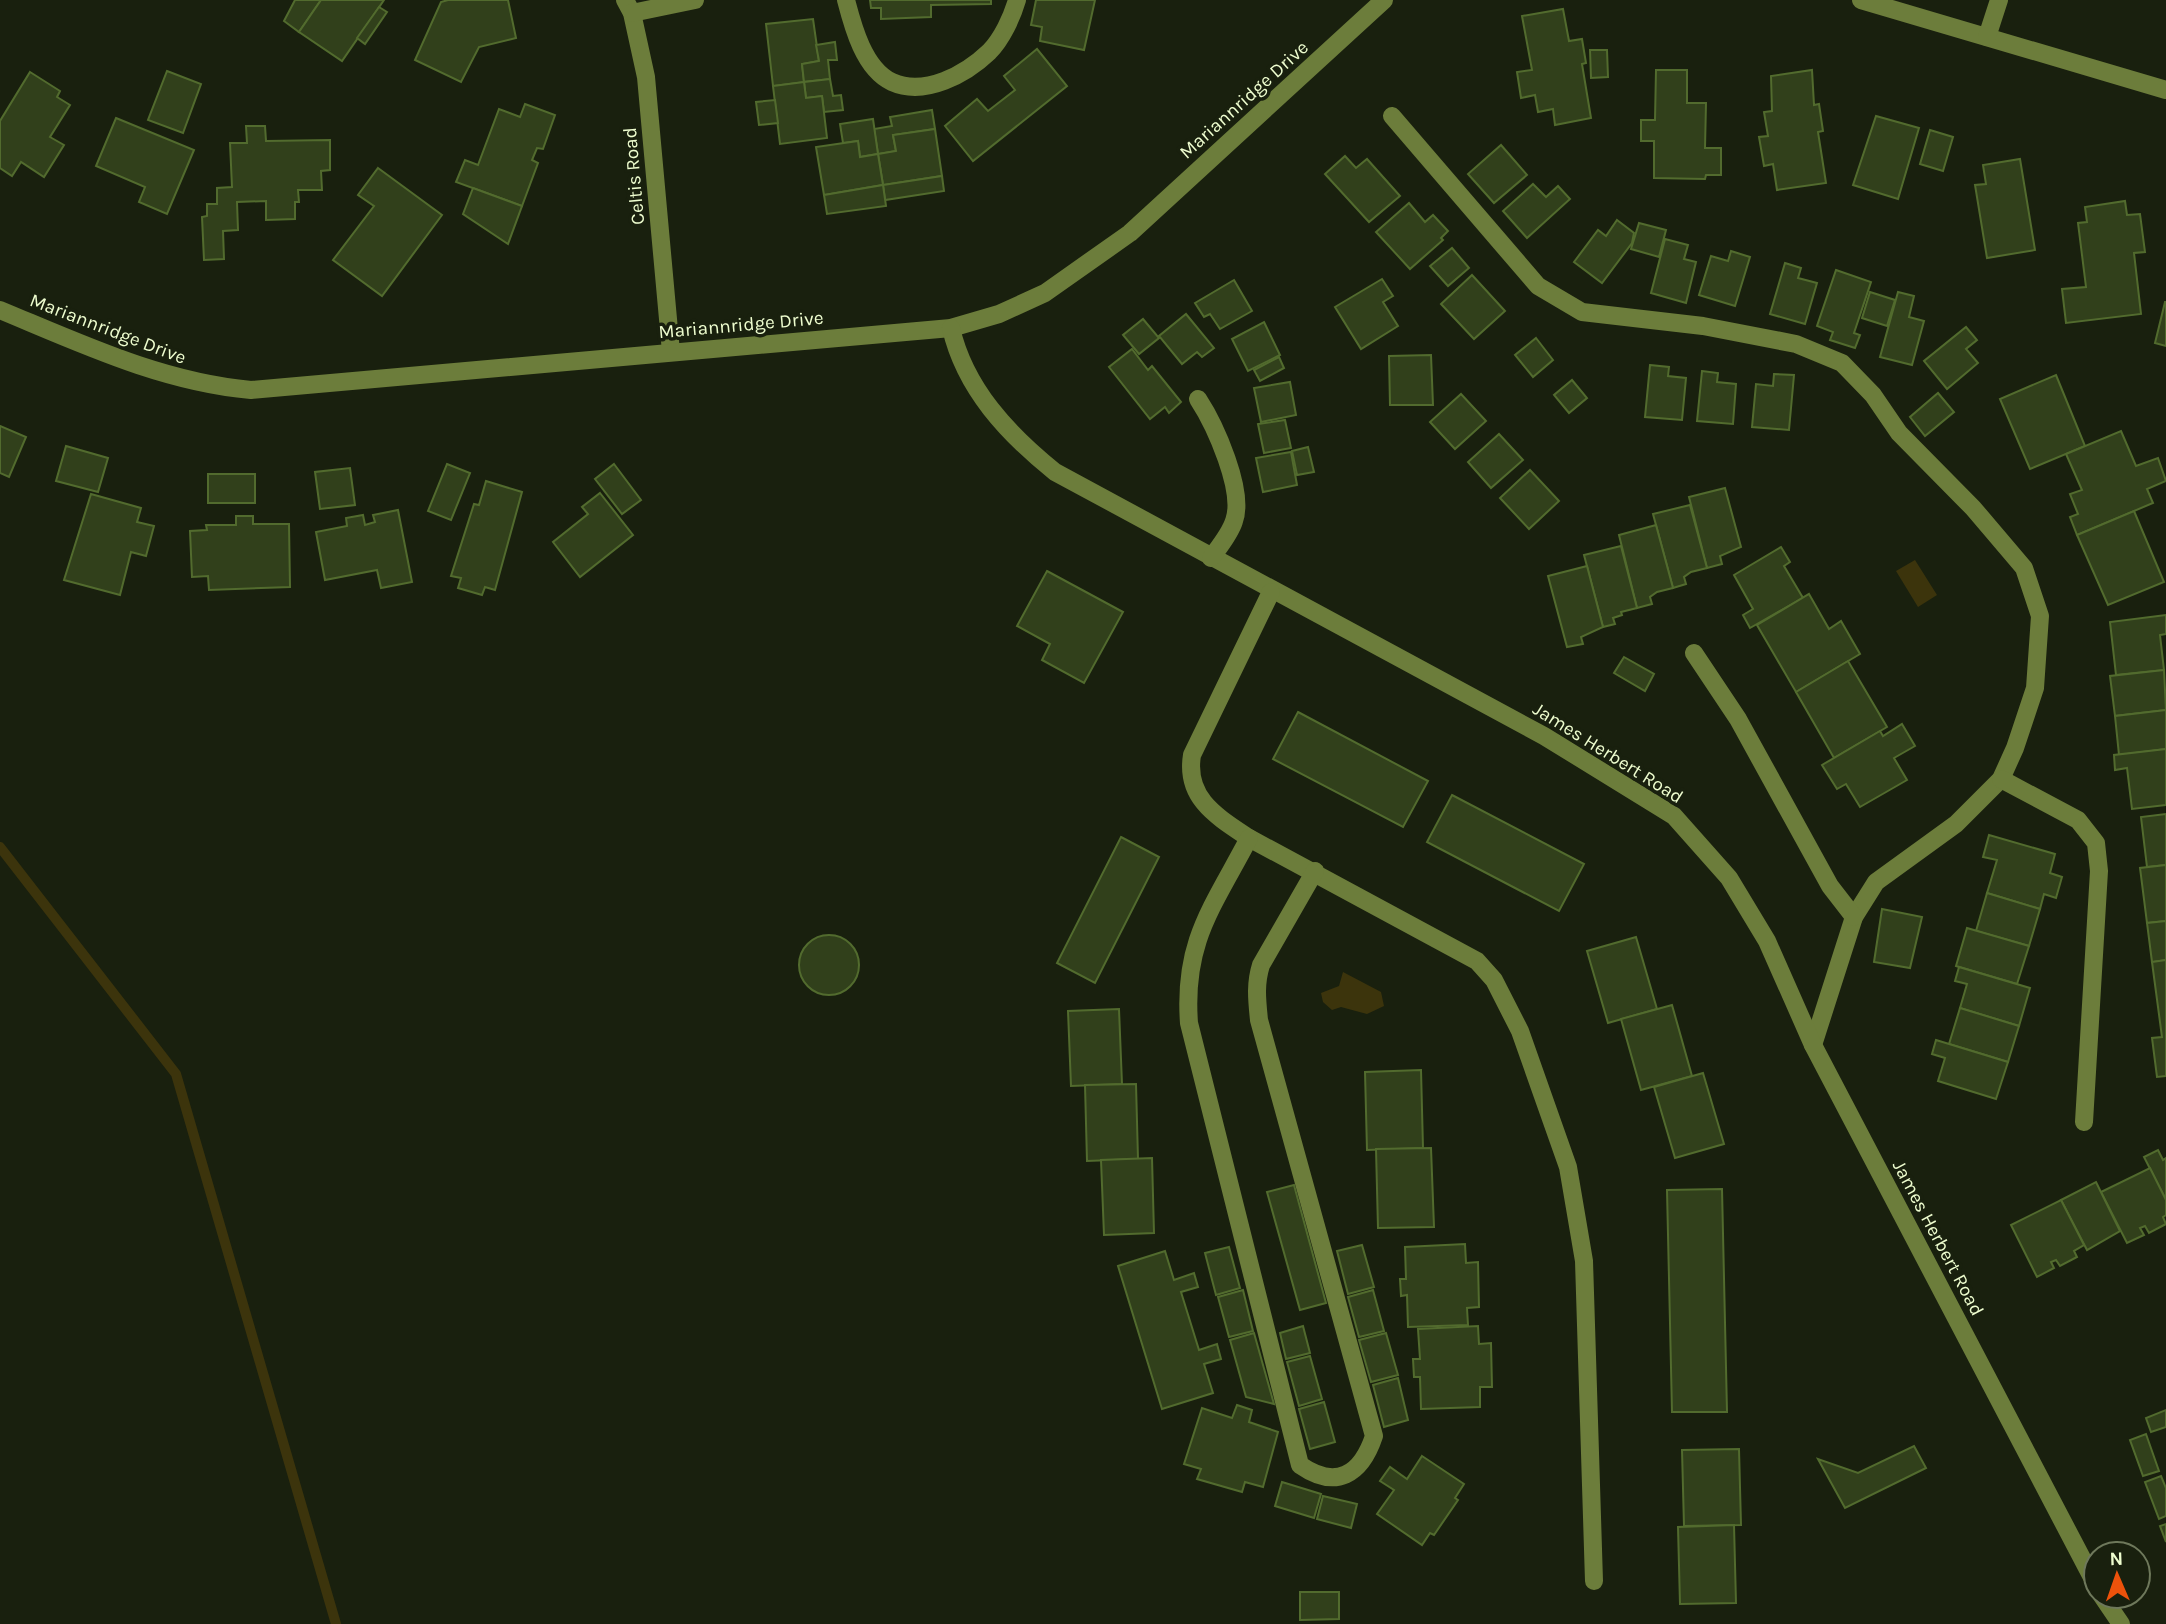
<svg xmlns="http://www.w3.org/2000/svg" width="2166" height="1624" viewBox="0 0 2166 1624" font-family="Karla,sans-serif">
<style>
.water{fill:#3c340c}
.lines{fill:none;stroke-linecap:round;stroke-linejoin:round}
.stream{stroke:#3c340c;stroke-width:10}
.building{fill:#31401b;stroke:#526b2e;stroke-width:2}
.minor{stroke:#6c7d3b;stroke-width:18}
.labels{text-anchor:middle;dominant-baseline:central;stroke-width:7;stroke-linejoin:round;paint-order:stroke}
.street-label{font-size:19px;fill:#eefdcf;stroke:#19200e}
</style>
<rect width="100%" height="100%" fill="#19200e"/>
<g class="water">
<path d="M1915 560 1937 595 1918 607 1896 571Z"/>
<path d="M1343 972 1381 992 1384 1006 1367 1014 1341 1007 1332 1010 1323 1002 1321 993 1339 986Z"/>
</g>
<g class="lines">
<path class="stream" d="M0 847 176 1074 336 1624"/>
</g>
<g class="building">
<path d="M295 0H321L299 32 284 21Z"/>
<path d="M321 0H384L342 61 299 32Z"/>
<path d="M448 0H508L516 38 479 47 461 82 415 60 441 2Z"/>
<path d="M870 0H991V4L931 5V17L881 19V8H871Z"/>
<path d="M1036 0H1095L1084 50 1040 41 1042 27 1031 25Z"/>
<path d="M379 7 387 12 365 44 357 38Z"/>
<path d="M1563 9 1569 41 1582 39 1586 63 1582 64 1591 118 1555 125 1553 109 1538 112 1535 95 1521 98 1517 72 1532 70 1522 16Z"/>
<path d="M813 19 819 61 802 64 804 82 773 86 766 24Z"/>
<path d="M835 42 837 60H828L830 79 804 82 802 64 819 61 816 45Z"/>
<path d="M1037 49 1067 86 973 161 945 126 977 99 988 111 1015 90 1004 76Z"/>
<path d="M1590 50H1607L1608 77 1591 78Z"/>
<path d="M1656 70H1687V103H1706L1705 148H1721V175H1706L1705 179 1654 178V141H1641V120H1655Z"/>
<path d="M1812 70 1814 105 1819 104 1823 131 1818 132 1826 183 1777 190 1773 164 1764 166 1759 137 1768 136 1764 112 1772 111 1771 76Z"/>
<path d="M167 71 201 84 183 133 148 120Z"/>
<path d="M30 72 60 91 57 97 70 105 50 137 64 145 44 177 21 162 12 176 0 168V121Z"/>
<path d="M830 79 833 96 841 95 843 110 824 112 822 96 806 98 804 82Z"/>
<path d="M804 82 806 98 822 96 827 138 780 144 773 86Z"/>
<path d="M775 100 778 123 759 125 756 102Z"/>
<path d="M525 104 555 115 543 149 537 148 532 160 538 163 522 206 456 182 465 160 478 165 499 109 520 117Z"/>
<path d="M932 110 935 129 893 135 896 151 878 154 874 129 892 126 890 117Z"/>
<path d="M1876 116 1919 128 1898 199 1853 185Z"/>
<path d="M116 118 194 150 167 214 139 202 145 187 96 166Z"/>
<path d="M873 119 878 154 860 157 858 141 843 143 840 124Z"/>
<path d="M246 126H265L266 141 330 140V170L321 171 322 190H298L299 202H295V219L266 220V201L237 202 238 230 223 231 224 259 204 260 202 217 207 216V204H217V188L232 187 230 143H247Z"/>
<path d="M935 129 942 176 883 185 878 154 896 151 893 135Z"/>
<path d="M1930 130 1953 137 1943 171 1920 164Z"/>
<path d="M858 141 860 157 878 154 883 185 824 195 816 147Z"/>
<path d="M1501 145 1527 175 1494 203 1468 174Z"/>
<path d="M1345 156 1356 168 1367 159 1400 196 1369 222 1325 174Z"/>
<path d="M2020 159 2035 250 1987 258 1975 185 1986 184 1983 165Z"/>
<path d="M378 168 442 215 382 296 333 260 374 206 358 195Z"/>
<path d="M942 176 944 191 885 200 883 185Z"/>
<path d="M1533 184 1546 197 1558 186 1570 199 1527 238 1503 211Z"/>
<path d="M883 185 886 206 827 214 824 195Z"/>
<path d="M473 188 522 206 508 244 463 214Z"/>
<path d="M2125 201 2127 215 2140 214 2145 252 2134 253 2141 314 2066 323 2062 289 2086 287 2078 223 2087 222 2085 207Z"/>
<path d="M1409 203 1425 222 1433 215 1448 231 1441 238 1443 240 1410 269 1376 232Z"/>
<path d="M1617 220 1634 233 1632 243 1602 283 1574 262 1598 230 1606 236Z"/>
<path d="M1639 223 1666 230 1659 257 1631 249Z"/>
<path d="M1665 239 1688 245 1684 259 1696 262 1686 303 1651 293Z"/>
<path d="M1452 248 1469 268 1448 286 1430 266Z"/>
<path d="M1731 251 1750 257 1735 306 1699 295 1711 256 1728 261Z"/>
<path d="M1785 263 1801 268 1798 278 1817 283 1805 324 1770 314Z"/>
<path d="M1836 270 1871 282 1854 333 1860 335 1855 348 1830 340 1833 332 1817 326Z"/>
<path d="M1472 275 1505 311 1474 339 1441 304Z"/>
<path d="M1382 279 1393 296 1383 302 1398 326 1361 349 1335 307Z"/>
<path d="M1234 280 1252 311 1220 329 1210 314 1204 317 1195 303Z"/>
<path d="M1870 292 1895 300 1887 326 1862 318Z"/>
<path d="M1898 292 1914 296 1909 317 1924 321 1912 365 1880 357Z"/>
<path d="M2165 302H2166V346L2155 343Z"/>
<path d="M1186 314 1214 348 1202 357 1197 352 1182 364 1159 336Z"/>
<path d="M1143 319 1159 338 1139 354 1123 335Z"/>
<path d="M1264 322 1280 355 1248 371 1232 339Z"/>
<path d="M1966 327 1977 340 1966 349 1978 363 1947 389 1924 361Z"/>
<path d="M1536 338 1553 360 1533 377 1515 355Z"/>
<path d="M1132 349 1148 370 1152 366 1181 402 1169 413 1165 407 1150 419 1109 367Z"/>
<path d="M1431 355 1433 405H1390L1389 356Z"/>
<path d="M1279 357 1284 368 1260 381 1254 370Z"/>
<path d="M1650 365 1669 367 1668 376 1686 378 1682 420 1645 417Z"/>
<path d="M1702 371 1718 373 1717 382 1736 384 1733 424 1697 421Z"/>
<path d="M1774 374 1794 375 1789 430 1752 427 1756 384 1773 386Z"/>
<path d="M2056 375 2085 446 2030 469 2000 399Z"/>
<path d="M1572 380 1587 398 1569 413 1554 395Z"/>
<path d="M1290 382 1296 415 1261 422 1254 388Z"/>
<path d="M1938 393 1954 412 1925 436 1910 417Z"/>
<path d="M1461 394 1486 421 1455 449 1430 422Z"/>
<path d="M1285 420 1291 448 1264 453 1258 424Z"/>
<path d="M0 426 26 437 9 477 0 473Z"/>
<path d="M2121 431 2136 466 2158 458 2166 481 2147 489 2153 503 2077 535 2070 517 2078 514 2070 494 2082 490 2066 454Z"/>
<path d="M1499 434 1523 460 1491 488 1468 462Z"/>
<path d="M66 446 108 458 98 492 56 481Z"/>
<path d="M1308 447 1314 472 1297 475 1292 451Z"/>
<path d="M1291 452 1297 485 1263 492 1256 458Z"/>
<path d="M447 464 470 473 451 520 428 511Z"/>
<path d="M614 464 641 500 622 514 595 479Z"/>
<path d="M350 468 355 505 320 509 315 472Z"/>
<path d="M1530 470 1559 501 1529 529 1500 498Z"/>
<rect x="208" y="474" width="47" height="29"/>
<path d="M486 481 522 492 495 590 485 587 482 595 458 588 461 578 451 576 474 504 479 505Z"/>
<path d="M1725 488 1741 547 1720 556 1722 564 1707 568 1689 497Z"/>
<path d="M600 493 633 535 580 577 553 542 588 514 582 507Z"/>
<path d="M91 494 141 508 137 522 154 526 146 556 131 552 120 595 64 580Z"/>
<path d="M1690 505 1707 568 1691 572 1684 577 1686 584 1673 588 1653 514Z"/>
<path d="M398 510 412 582 381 588 377 570 325 580 316 532 347 526 346 518 363 515 365 525 375 522 373 515Z"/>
<path d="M2134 511 2164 582 2108 605 2077 535Z"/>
<path d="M236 516H253V524H289L290 587 209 590 208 576 192 577 190 531 207 530 206 525H236Z"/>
<path d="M1656 525 1673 588 1657 592 1650 597 1652 604 1637 608 1619 535Z"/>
<path d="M1621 546 1637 608 1621 612 1622 615 1613 618 1615 624 1603 627 1584 555Z"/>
<path d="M1781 547 1790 562 1784 566 1803 598 1750 628 1743 615 1753 609 1734 575Z"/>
<path d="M1587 566 1603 627 1581 637 1583 644 1567 647 1548 576Z"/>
<path d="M1047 571 1123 612 1084 683 1042 660 1050 644 1017 626Z"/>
<path d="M1809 594 1829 629 1841 621 1860 654 1796 692 1757 625Z"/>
<path d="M2166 615V634L2160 635 2164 670 2116 675 2110 622Z"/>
<path d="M1624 657 1654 674 1645 691 1614 673Z"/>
<path d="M1848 661 1887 727 1834 758 1796 692Z"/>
<path d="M2164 670 2166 710 2115 716 2110 676Z"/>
<path d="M2166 710V749L2119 755 2115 716Z"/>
<path d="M1298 712 1428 781 1403 827 1273 759Z"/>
<path d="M1902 724 1915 746 1894 758 1907 780 1860 807 1846 784 1837 789 1822 765 1880 731 1883 736Z"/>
<path d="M2166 749V805L2132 809 2127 768 2115 770 2114 755Z"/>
<path d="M1452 795 1584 864 1559 911 1427 842Z"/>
<path d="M2166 814V865L2147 867 2141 817Z"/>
<path d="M1989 835 2055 854 2050 873 2062 877 2056 898 2044 894 2040 909 1987 893 1997 860 1983 857Z"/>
<path d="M1121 837 1159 857 1095 983 1057 963Z"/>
<path d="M2166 865V921L2147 923 2140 868Z"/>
<path d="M1987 893 2040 909 2029 946 1976 931Z"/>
<path d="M1882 909 1922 917 1910 968 1874 962Z"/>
<path d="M2166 921V960L2152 962 2147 923Z"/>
<path d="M1967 928 2029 946 2017 984 1956 966Z"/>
<circle cx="829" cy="965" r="30"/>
<path d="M1636 937 1657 1009 1608 1023 1587 951Z"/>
<path d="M2166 960V1076L2157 1077 2152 1038 2162 1037 2152 962Z"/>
<path d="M1959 967 2030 988 2019 1026 1960 1008 1967 984 1955 981Z"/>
<path d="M1672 1005 1692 1076 1641 1090 1621 1019Z"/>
<path d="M1960 1008 2019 1026 2008 1062 1949 1044Z"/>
<path d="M1119 1009 1122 1084 1071 1086 1068 1011Z"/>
<path d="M1936 1040 2008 1062 1996 1099 1938 1081 1945 1058 1932 1054Z"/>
<path d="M1421 1070 1423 1148 1367 1150 1365 1072Z"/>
<path d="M1703 1073 1724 1144 1675 1158 1654 1087Z"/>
<path d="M1136 1084 1138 1159 1087 1161 1085 1085Z"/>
<path d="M1431 1148 1434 1227 1378 1228 1376 1149Z"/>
<path d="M2158 1150 2163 1160 2166 1158V1200L2144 1157Z"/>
<path d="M1152 1158 1154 1233 1104 1235 1101 1160Z"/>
<path d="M2150 1168 2166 1200V1215L2163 1217 2166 1224 2149 1233 2145 1226 2140 1228 2144 1235 2127 1243 2101 1192Z"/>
<path d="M2096 1182 2120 1231 2087 1250 2061 1200Z"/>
<path d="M1294 1185 1326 1303 1300 1310 1267 1192Z"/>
<path d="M1722 1189 1727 1412H1672L1667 1190Z"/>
<path d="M2061 1200 2084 1245 2074 1251 2077 1257 2060 1266 2056 1260 2051 1262 2054 1268 2037 1277 2011 1225Z"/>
<path d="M1465 1244 1466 1263 1478 1262 1479 1307 1467 1308 1468 1325 1408 1327 1407 1295 1401 1296 1400 1279H1406L1405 1247Z"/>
<path d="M1362 1245 1374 1287 1348 1294 1337 1251Z"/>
<path d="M1229 1247 1240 1288 1216 1295 1205 1253Z"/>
<path d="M1165 1251 1174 1280 1194 1273 1198 1287 1181 1292 1199 1350 1217 1344 1221 1359 1204 1364 1213 1393 1162 1409 1118 1266Z"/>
<path d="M1243 1290 1253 1331 1229 1337 1218 1297Z"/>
<path d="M1373 1290 1384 1331 1359 1337 1348 1297Z"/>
<path d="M1303 1326 1310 1353 1286 1359 1280 1333Z"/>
<path d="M1478 1326 1479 1344 1491 1343 1492 1387H1480V1407L1421 1409 1420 1377H1414L1413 1359H1420L1418 1329Z"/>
<path d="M1254 1333 1274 1404 1246 1397 1230 1340Z"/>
<path d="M1386 1333 1398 1375 1371 1382 1359 1340Z"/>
<path d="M1310 1356 1322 1399 1299 1406 1287 1362Z"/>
<path d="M1398 1378 1408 1420 1384 1427 1373 1385Z"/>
<path d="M1324 1402 1335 1442 1310 1449 1299 1409Z"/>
<path d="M1237 1405 1252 1410 1249 1422 1278 1432 1263 1487 1245 1482 1242 1492 1197 1479 1201 1469 1184 1464 1202 1408 1232 1418Z"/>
<path d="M2166 1410V1427L2151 1432 2146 1418Z"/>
<path d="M2146 1434 2159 1471 2143 1476 2130 1440Z"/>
<path d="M1914 1446 1926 1468 1845 1508 1818 1459 1858 1473Z"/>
<path d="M1739 1449 1741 1525 1684 1526 1682 1450Z"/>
<path d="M1422 1456 1464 1484 1455 1498 1458 1500 1434 1535 1430 1533 1422 1545 1377 1514 1394 1490 1380 1481 1390 1467 1407 1479Z"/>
<path d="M2161 1476 2166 1488V1516L2159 1519 2145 1482Z"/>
<path d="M1282 1482 1321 1494 1314 1518 1275 1506Z"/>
<path d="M1323 1496 1357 1504 1351 1528 1317 1519Z"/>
<path d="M2166 1524V1542L2160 1526Z"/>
<path d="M1734 1525 1736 1603 1680 1604 1678 1527Z"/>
<path d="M1300 1592H1339V1619L1300 1620Z"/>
</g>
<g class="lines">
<g class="minor">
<path d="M625 0 632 13 646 77 671 352"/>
<path d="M846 0C853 27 864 69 892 82 925 97 966 74 989 52 1002 39 1012 17 1017 0"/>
<path d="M1861 0 2166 90"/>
<path d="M632 13 695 0"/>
<path d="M1987 37 1999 0"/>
<path d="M1392 116 1538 286 1582 312 1703 326 1796 344 1842 363 1873 395 1899 433 1973 508 2024 568 2040 616 2035 688 2015 748 2001 779 1956 824 1876 882 1854 917 1813 1045"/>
<path d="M0 310C82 344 162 382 251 390L951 328 999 314 1045 293 1130 233 1384 0"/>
<path d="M951 328C965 389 1008 434 1055 472L1544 736 1674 816 1729 878 1767 941 1813 1045 2096 1585"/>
<path d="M1198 399C1215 425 1245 491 1234 521 1230 534 1219 547 1211 558"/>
<path d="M1271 592 1192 755C1185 798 1216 816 1249 838L1477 961 1494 980 1520 1031 1568 1167 1584 1261 1594 1581"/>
<path d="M1694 653 1738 719 1830 886 1854 917"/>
<path d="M2001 779 2078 820 2096 843 2099 871 2084 1122"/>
<path d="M1249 838C1213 907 1183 941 1189 1023L1300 1465C1336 1490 1361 1475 1374 1436L1259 1020C1257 1000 1255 984 1261 965L1315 871"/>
<path d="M2102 1596 2121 1624"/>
</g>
</g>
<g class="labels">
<g class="street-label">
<text transform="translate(1244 100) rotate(-42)">Mariannridge Drive</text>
<text transform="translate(634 176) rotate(-95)">Celtis Road</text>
<text transform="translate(741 325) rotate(-5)">Mariannridge Drive</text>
<text transform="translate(108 329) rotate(21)">Mariannridge Drive</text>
<text transform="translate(1608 753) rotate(32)">James Herbert Road</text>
<text transform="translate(1938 1238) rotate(62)">James Herbert Road</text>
</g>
</g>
<g transform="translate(2117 1575) rotate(358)"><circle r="33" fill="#19200e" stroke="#6e785b" stroke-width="2"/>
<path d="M0-5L12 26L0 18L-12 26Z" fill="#ed520b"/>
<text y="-10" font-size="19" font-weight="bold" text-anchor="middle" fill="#eefdcf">N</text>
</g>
</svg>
